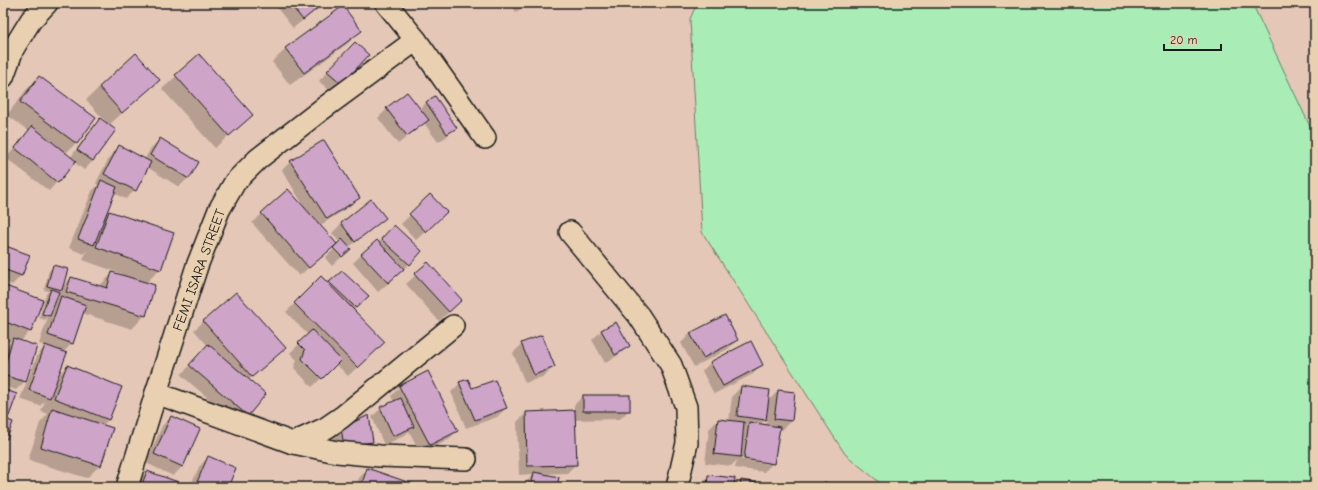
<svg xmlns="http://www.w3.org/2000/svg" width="1318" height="490" viewBox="0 0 1318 490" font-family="'Comic Neue',sans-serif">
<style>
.green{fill:#aaecb6;stroke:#638469}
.shadow{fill:#0003;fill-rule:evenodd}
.building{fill:#cea4c9;stroke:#1c1c1c}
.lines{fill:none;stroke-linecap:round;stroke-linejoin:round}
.minor-casing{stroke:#1c1c1c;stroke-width:24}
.minor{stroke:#e9d0b1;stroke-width:21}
.labels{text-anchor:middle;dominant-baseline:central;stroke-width:3;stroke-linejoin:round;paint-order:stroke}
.street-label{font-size:14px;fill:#1c1c1c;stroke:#e9d0b1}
</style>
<rect width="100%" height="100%" fill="#e4c7b6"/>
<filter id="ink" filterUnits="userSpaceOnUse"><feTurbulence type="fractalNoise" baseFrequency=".025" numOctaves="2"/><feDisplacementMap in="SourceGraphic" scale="8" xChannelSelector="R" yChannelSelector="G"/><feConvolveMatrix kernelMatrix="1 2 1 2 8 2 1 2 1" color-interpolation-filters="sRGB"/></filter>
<g filter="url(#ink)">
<path class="green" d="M697 3H1252L1315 137V487H885L845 454 702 232 690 19Z"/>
<g class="shadow">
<path d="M273 3H325L293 28Z"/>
<path d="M510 3H529L516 12Z"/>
<path d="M360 31 347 44 290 85 272 62 286 49Z"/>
<path d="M346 52 368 55 332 93 319 81Z"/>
<path d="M199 56 251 115 215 148 162 89Z"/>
<path d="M39 77 76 143 65 154 70 158 91 129 100 120 107 123 86 100 100 87 159 79 108 126 93 161 84 170 74 162 49 191 6 158 29 131 7 115 26 90Z"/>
<path d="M435 98 455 128 446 137 438 142 424 123 398 144 378 118 387 109H420L426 103Z"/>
<path d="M160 139 188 178 179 187 147 167 135 190 126 199 114 193 104 217 109 212 160 269 146 283 145 315 132 329 82 313 72 343 63 353 58 376 67 366 121 388 108 420 103 425 100 465 87 478 28 460 40 423 48 414 41 411 45 401 40 406 20 399 37 356 46 346 39 344 48 317 45 320 39 318 46 294 49 291 44 290 49 271 54 266 61 288 71 278 99 286 113 273 121 275 122 274 83 260 87 250 84 254 69 248 92 191 98 185 96 183 110 156 119 147 144 160 151 148Z"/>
<path d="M291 161 358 198 349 207 319 226 326 253 299 276 252 223 288 190 304 208H305L282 170Z"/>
<path d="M430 196 437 221 416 240 401 224Z"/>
<path d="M371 201 384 218 375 227 349 247 350 249 332 266 325 258 340 243 332 233 341 224Z"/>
<path d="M385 236 421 251 400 273 378 292 353 263 362 254 378 243Z"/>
<path d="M3 246 29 255 21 276 12 285 3 281Z"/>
<path d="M428 264 452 309 439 321 406 284Z"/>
<path d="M342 273 368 296 353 311 384 342 348 376 336 364 312 387 294 368 297 360 290 353 308 335 286 312 321 278 328 285Z"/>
<path d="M3 286 30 331 20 342 25 381 16 390 3 386V353L4 349 11 342 3 339Z"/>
<path d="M236 293 284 348 249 380 247 415 238 424 181 375 208 346 194 330Z"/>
<path d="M724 316 737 340 728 349 694 367 681 343 690 334Z"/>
<path d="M601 331 628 346 619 355 605 363 592 340Z"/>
<path d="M522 344 554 366 545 376 525 383 513 353Z"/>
<path d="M711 362 762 365 753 374 714 394 702 371Z"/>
<path d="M460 383 471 390 506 408 497 417 466 428 451 392Z"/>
<path d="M400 387 457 431 448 440 421 454 409 431 404 436 384 445 372 417 381 408 394 402 391 396Z"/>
<path d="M741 387 767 402 778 391 794 393 791 421 782 430H778L773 463 764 472 735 468 737 460 731 466 705 463 709 429 718 420 729 421 732 396ZM767 418 766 426 760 425ZM739 458 767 462V464L739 459Z"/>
<path d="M3 390 8 416 4 420 6 438 3 441Z"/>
<path d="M583 396 629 410 620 419 574 420 576 464 567 473 542 474 556 487H525L526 482 534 474 519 475 517 422 526 413 574 411V405Z"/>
<path d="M171 417 183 466 173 476 146 463 162 426Z"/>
<path d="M342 428 372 441 363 450 335 454 333 438Z"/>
<path d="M208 457 227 487H190L199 467Z"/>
<path d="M368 469 414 487H355L359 478Z"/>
<path d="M147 472 179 487H136L138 481Z"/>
<path d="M709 476 733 487H699L700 485Z"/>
<path d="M742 481 768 487H736Z"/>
</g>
<g class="building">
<path d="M289 3H324L303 20Z"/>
<path d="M343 6 362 31 304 73 285 48Z"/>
<path d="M355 42 369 55 342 84 327 71Z"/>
<path d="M136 53 160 80 122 113 99 87Z"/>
<path d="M199 54 253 115 229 136 175 75Z"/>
<path d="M39 76 96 118 77 144 20 102Z"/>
<path d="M407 92 429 120 407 136 386 108Z"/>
<path d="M435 96 457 128 447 134 426 102Z"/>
<path d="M100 118 116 130 93 161 77 150Z"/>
<path d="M32 126 76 161 58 183 15 148Z"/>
<path d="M160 138 199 162 189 179 150 155Z"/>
<path d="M324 140 360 198 327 219 290 161Z"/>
<path d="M119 145 151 162 136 191 104 174Z"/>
<path d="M101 180 117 187 94 245 78 239Z"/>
<path d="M288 189 337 244 309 268 261 213Z"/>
<path d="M430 194 447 212 426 232 409 214Z"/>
<path d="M371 199 386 218 355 242 341 223Z"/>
<path d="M109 211 174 233 161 270 96 247Z"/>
<path d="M394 225 422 251 410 265 381 239Z"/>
<path d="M342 239 351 249 342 257 333 248Z"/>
<path d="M377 240 404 269 388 283 361 254Z"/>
<path d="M3 245 30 255 22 276 3 269Z"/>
<path d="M428 262 462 300 449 312 414 274Z"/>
<path d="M53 265 68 269 62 290 47 286Z"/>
<path d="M342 271 369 296 356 308 329 282Z"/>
<path d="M112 272 155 285 146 316 66 292 71 277 107 288Z"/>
<path d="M321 276 385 342 358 368 294 303Z"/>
<path d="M3 285 43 300 31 332 3 321Z"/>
<path d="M51 289 59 292 50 316 42 314Z"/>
<path d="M236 292 286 348 252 377 203 321Z"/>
<path d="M61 296 86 305 73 344 48 335Z"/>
<path d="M725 315 738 340 703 358 690 333Z"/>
<path d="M616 322 630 346 615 355 601 330Z"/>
<path d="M312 330 341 360 322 379 302 359 305 350 298 343Z"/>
<path d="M542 335 555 367 534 375 521 343Z"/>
<path d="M13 338 37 346 26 382 3 375V371Z"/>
<path d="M751 341 763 365 723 386 710 362Z"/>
<path d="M208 344 266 394 248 416 189 365Z"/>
<path d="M45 345 67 353 50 398 29 390Z"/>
<path d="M67 365 122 387 109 420 54 398Z"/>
<path d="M428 371 458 431 430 445 399 386Z"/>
<path d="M468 379 472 388 495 380 507 408 475 420 459 382Z"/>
<path d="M741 386 770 390 766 420 737 416Z"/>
<path d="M3 389 17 394 9 416 3 414Z"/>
<path d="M778 390 795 392 792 421 774 419Z"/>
<rect x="583" y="395" width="47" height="16"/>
<path d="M401 398 414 427 393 436 380 407Z"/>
<path d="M52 408 113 428 101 466 41 447Z"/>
<path d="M575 410 577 465 527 466 526 412Z"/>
<path d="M369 415 373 442 344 446 341 428Z"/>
<path d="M171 416 200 429 183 467 154 454Z"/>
<path d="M3 418 13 422 7 439 3 438Z"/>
<path d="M718 419 744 422 741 457 714 454Z"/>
<path d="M749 422 780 427 774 464 744 459Z"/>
<path d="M208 456 236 468 228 487H195Z"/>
<path d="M367 468 416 485 415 487H361Z"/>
<path d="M147 471 181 483 180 487H141Z"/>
<path d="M534 472 559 477 557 487H531Z"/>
<path d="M708 475 735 478 734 487H707Z"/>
<path d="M741 480 769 485V487H740Z"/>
<path d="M4 482 20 487H3Z"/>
<path d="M824 482 848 487H823Z"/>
<path d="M778 483 802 487H777Z"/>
<path d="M427 485 457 487H427Z"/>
</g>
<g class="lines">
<defs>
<g id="minor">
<path d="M386 3 416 40 485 138"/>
<path d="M3 77 13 49 31 20 47 3"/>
<path d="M570 232 639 316 671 365 686 407 687 443 677 487"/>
<path d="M156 393 293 443 337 452 380 456 466 459"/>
<path d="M293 443 326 428 342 417 453 326"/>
<path d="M127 487 156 393 197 266 219 210 235 182 258 159 321 110 416 40"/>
</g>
</defs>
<use href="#minor" class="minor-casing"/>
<use href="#minor" class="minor"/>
</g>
</g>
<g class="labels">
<g class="street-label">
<text transform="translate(199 270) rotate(-70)">FEMI ISARA STREET</text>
</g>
</g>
<rect width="1318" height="490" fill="none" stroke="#e9d0b1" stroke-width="16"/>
<rect x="8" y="8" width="1302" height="474" fill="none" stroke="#1c1c1c" stroke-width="1.5" filter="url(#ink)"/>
<path d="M1164 44v6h57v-6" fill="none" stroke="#1c1c1c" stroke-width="2"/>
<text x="1170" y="44" font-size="12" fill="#1c1c1c" stroke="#e9d0b1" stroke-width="3" paint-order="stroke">20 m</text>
</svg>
